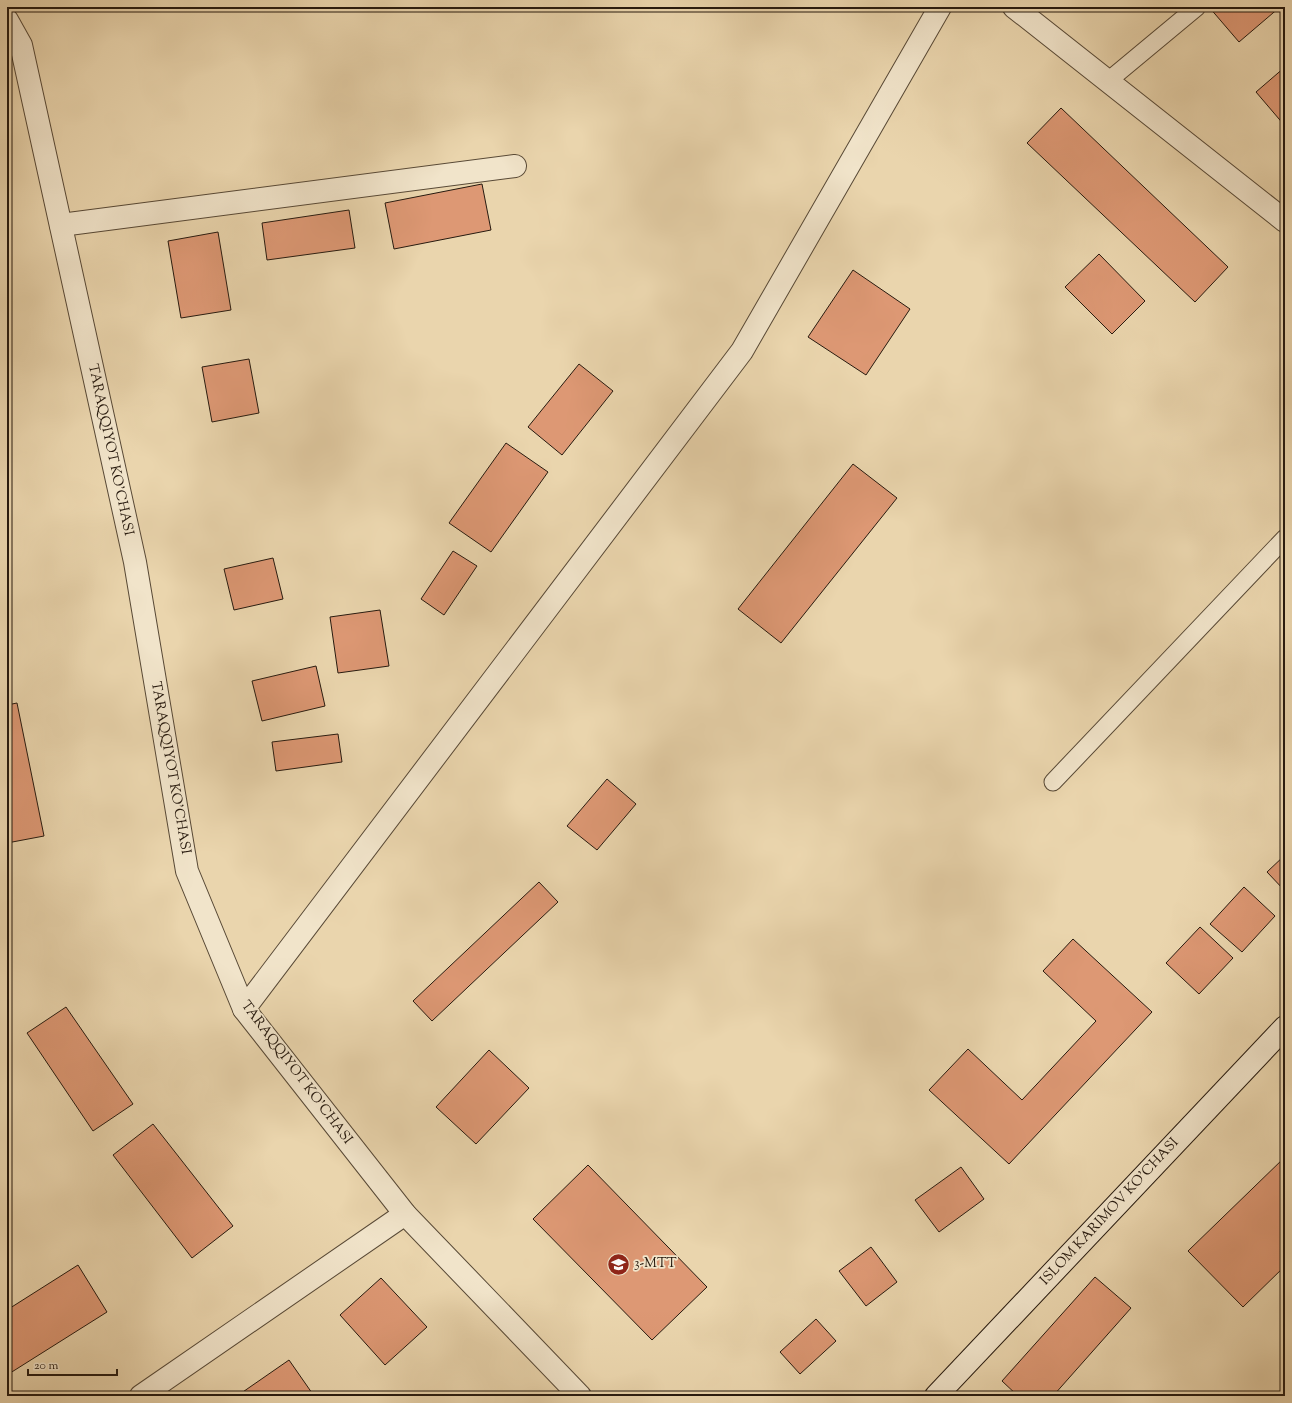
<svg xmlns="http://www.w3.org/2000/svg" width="1292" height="1403" viewBox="0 0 1292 1403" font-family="'Sorts Mill Goudy',serif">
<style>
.building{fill:#dd9874;stroke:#271a0f}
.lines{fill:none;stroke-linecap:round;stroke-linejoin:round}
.service-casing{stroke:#584936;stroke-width:19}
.minor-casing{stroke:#584936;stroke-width:24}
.tertiary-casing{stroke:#584936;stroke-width:24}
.secondary-casing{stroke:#271a0f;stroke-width:24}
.service{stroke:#f1e4ca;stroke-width:17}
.minor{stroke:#f1e4ca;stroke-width:22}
.tertiary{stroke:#f1e4ca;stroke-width:22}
.secondary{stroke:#f1e4ca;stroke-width:22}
.labels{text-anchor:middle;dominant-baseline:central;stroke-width:3.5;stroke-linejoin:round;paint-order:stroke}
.street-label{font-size:14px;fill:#271a0f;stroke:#f1e4ca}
.poi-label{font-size:14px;fill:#271a0f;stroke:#f1e4ca;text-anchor:start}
</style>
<rect width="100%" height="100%" fill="#ead5ad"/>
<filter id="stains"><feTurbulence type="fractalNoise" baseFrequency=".005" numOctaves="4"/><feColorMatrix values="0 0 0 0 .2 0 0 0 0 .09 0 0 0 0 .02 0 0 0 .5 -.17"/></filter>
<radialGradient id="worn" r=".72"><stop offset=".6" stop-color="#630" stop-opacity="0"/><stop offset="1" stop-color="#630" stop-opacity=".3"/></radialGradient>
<g class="building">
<path d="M1209 7H1280L1239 42Z"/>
<path d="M1285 67V126L1256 92Z"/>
<path d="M1061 108 1228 267 1195 302 1027 143Z"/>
<path d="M482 184 491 230 394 249 385 203Z"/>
<path d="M349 210 355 248 267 260 262 223Z"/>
<path d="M218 232 231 310 181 318 168 241Z"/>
<path d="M1099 254 1145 301 1112 334 1065 287Z"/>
<path d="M853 270 910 309 866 375 808 337Z"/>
<path d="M249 359 259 413 212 422 202 367Z"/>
<path d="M579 364 613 391 562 455 528 427Z"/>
<path d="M506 443 548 472 491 552 449 523Z"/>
<path d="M853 464 897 498 781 643 738 609Z"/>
<path d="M453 551 477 566 444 615 421 599Z"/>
<path d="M273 558 283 599 234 610 224 569Z"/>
<path d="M380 610 389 666 338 673 330 617Z"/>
<path d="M316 666 325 706 262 721 252 681Z"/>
<path d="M17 703 44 836 7 843V705Z"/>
<path d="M338 734 342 762 276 771 272 742Z"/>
<path d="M607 779 636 804 597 850 567 826Z"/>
<path d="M1285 855V891L1267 872Z"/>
<path d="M539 882 558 902 432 1021 413 1001Z"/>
<path d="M1244 887 1275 916 1242 952 1210 924Z"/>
<path d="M1200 927 1233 958 1199 994 1166 963Z"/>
<path d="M1073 939 1152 1012 1009 1164 929 1090 968 1049 1022 1100 1096 1021 1043 971Z"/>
<path d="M66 1007 133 1104 93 1131 27 1033Z"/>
<path d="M489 1050 529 1088 476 1144 436 1107Z"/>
<path d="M153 1124 233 1226 192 1258 113 1155Z"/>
<path d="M1285 1157V1266L1243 1307 1188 1251Z"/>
<path d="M588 1165 707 1287 652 1340 533 1219Z"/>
<path d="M961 1167 984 1199 939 1232 915 1200Z"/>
<path d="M871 1247 897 1282 866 1306 839 1271Z"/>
<path d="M78 1265 107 1312 7 1375V1310Z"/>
<path d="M1095 1277 1131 1308 1053 1396H1018L1002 1381Z"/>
<path d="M381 1278 427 1327 385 1365 340 1315Z"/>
<path d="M816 1319 836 1341 800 1374 780 1352Z"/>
<path d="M289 1360 312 1393 308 1396H237Z"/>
</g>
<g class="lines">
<defs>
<g id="service">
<path d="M1108 81 1197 7"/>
<path d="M1053 782 1285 538"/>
</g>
<g id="minor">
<path d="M1014 7 1285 221"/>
<path d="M61 225 515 166"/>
<path d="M244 1009 742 351 940 7"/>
<path d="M141 1396 405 1214"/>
</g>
<path id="tertiary" d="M7 20 21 45 135 562 187 871 244 1009 405 1214 580 1396"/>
<path id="secondary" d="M936 1396 1285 1027"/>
</defs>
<use href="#service" class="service-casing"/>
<use href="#minor" class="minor-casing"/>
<use href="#tertiary" class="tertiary-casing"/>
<use href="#secondary" class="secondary-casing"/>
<use href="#service" class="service"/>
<use href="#minor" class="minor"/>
<use href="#tertiary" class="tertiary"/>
<use href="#secondary" class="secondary"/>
</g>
<defs>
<symbol id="school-disc" viewBox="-11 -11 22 22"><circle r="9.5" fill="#8f2418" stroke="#f1e4ca"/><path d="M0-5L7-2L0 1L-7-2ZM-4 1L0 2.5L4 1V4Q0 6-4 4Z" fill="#fff"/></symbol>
</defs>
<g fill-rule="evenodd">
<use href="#school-disc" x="606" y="1252" width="25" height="25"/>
</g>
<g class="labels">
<g class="street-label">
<text transform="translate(110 450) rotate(78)">TARAQQIYOT KO'CHASI</text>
<text transform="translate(170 768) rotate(80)">TARAQQIYOT KO'CHASI</text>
<text transform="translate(296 1073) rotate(53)">TARAQQIYOT KO'CHASI</text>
<text transform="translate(1110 1212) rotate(-47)">ISLOM KARIMOV KO'CHASI</text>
</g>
<g class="poi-label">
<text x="634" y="1264">3-MTT</text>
</g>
</g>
<rect width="1292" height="1403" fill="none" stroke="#ead5ad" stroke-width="24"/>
<rect x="8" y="8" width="1276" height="1387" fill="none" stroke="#271a0f" stroke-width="2"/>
<rect x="12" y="12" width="1268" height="1379" fill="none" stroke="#271a0f"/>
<path d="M28 1369v6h89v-6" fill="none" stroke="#271a0f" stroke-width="2"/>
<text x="34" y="1369" font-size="12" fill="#271a0f" stroke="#f1e4ca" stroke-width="3" paint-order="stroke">20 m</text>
<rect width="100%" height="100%" filter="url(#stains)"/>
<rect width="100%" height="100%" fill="url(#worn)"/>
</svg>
